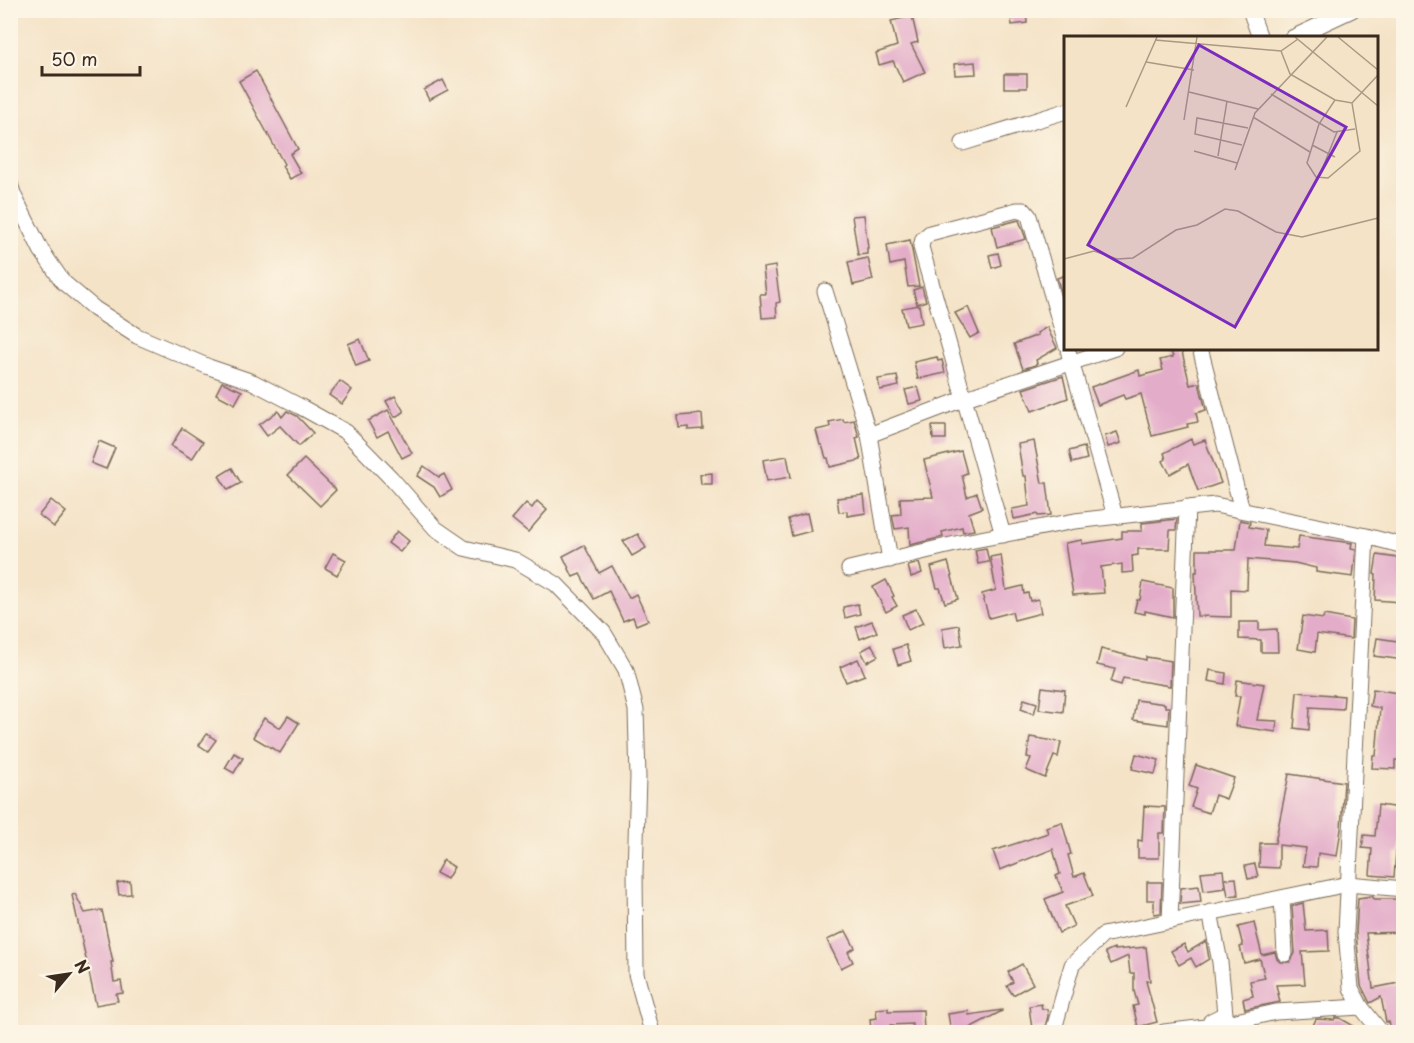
<svg xmlns="http://www.w3.org/2000/svg" width="1414" height="1043" viewBox="0 0 1414 1043" font-family="'Playpen Sans',sans-serif">
<style>
.building{fill:#e3acc9}
.lines{fill:none;stroke-linecap:round;stroke-linejoin:round}
.minor-casing{stroke:#7c6b59;stroke-width:17}
.minor{stroke:#fff;stroke-width:15}
.inset-road{fill:none;stroke:#aa9983;stroke-width:1.5}
.view{fill:#7b2cbf;fill-opacity:0.15;stroke:#7b2cbf;stroke-width:3}
.inset-edge{fill:none;stroke:#3b2a1e;stroke-width:3}
</style>
<rect width="100%" height="100%" fill="#fcf5e5"/>
<filter id="ink" filterUnits="userSpaceOnUse"><feTurbulence type="fractalNoise" baseFrequency=".0167" numOctaves="2"/><feDisplacementMap in="SourceGraphic" scale="12" xChannelSelector="R" yChannelSelector="G"/><feConvolveMatrix kernelMatrix="1 2 1 2 8 2 1 2 1" color-interpolation-filters="sRGB"/></filter>
<filter id="wash" filterUnits="userSpaceOnUse"><feTurbulence type="fractalNoise" baseFrequency=".008" numOctaves="4" result="noise"/><feDisplacementMap in="SourceGraphic" scale="24" xChannelSelector="R" yChannelSelector="G"/><feGaussianBlur stdDeviation="1.35" result="paint"/><feColorMatrix in="noise" values="0 0 0 0 0 0 0 0 0 0 0 0 0 0 0 0 0 1.4 0 .05"/><feComposite in="paint" operator="in"/></filter>
<g filter="url(#wash)">
<rect width="100%" height="100%" fill="#f4e3c7"/>
<g id="blocks">
<g class="building">
<path d="M1010 10H1026L1027 23 1012 25Z"/>
<path d="M912 16 918 42 911 44 925 72 903 82 893 61 879 65 876 53 897 46 891 21Z"/>
<path d="M975 62 976 74 955 75 954 64Z"/>
<path d="M256 71 298 149 290 154 301 173 290 179 282 166 284 164 239 81Z"/>
<rect x="1004" y="74" width="23" height="14"/>
<path d="M443 80 448 90 429 100 424 90Z"/>
<path d="M864 215 868 248H867V254L858 255 852 216Z"/>
<path d="M1019 220 1026 239 997 247 992 227Z"/>
<path d="M910 240 919 286 908 287 904 262 890 265 887 245Z"/>
<path d="M998 253 1001 265 992 268 989 255Z"/>
<path d="M868 258 873 280 853 285 848 262Z"/>
<path d="M775 266 780 302 776 303 777 317 762 318 760 294H766L763 268Z"/>
<path d="M1066 275V309L1057 278Z"/>
<path d="M922 287 926 301 917 304 913 290Z"/>
<path d="M919 305 922 323 906 326 902 308Z"/>
<path d="M968 307 979 333 970 338 955 313Z"/>
<path d="M1047 327 1057 348 1036 360 1037 363 1035 365 1023 369 1014 344 1038 335 1037 333Z"/>
<path d="M360 339 369 361 356 366 348 344Z"/>
<path d="M1170 348H1181L1190 385 1199 383 1206 410 1196 413 1198 422 1187 424 1188 427 1152 436 1141 394 1125 399 1123 395 1098 405 1091 387 1139 370 1140 376 1163 370 1160 360 1173 357Z"/>
<path d="M937 357 938 361 942 360 945 373 918 379 914 362Z"/>
<path d="M897 376 899 386 880 390 878 379Z"/>
<path d="M1063 376 1068 398 1032 411 1023 389Z"/>
<path d="M340 381 352 390 342 404 329 395Z"/>
<path d="M222 382 242 391 235 404 216 394Z"/>
<path d="M918 387 922 401 909 404 905 390Z"/>
<path d="M395 396 404 412 395 417 386 401Z"/>
<path d="M388 410 412 453 402 458 388 431 377 437 368 421Z"/>
<path d="M278 411 282 417 287 411 297 416 313 433 299 446 280 426 267 436 259 425Z"/>
<path d="M702 414 703 429 688 430V427L679 428 678 416Z"/>
<path d="M843 419 844 422 854 420 859 437 856 438 861 460 830 467 828 458H826L822 445H820L816 430 830 427 829 422Z"/>
<path d="M932 426H946V439H933Z"/>
<path d="M182 428 203 442 192 459 171 446Z"/>
<path d="M1117 432 1121 443 1108 447 1105 436Z"/>
<path d="M1191 439 1193 444 1205 440 1221 483 1198 491 1188 464 1170 474 1163 461 1166 459 1164 453Z"/>
<path d="M99 441 115 448 106 469 91 463Z"/>
<path d="M1034 441 1042 483H1047L1051 515 1038 516 1037 514 1014 519 1012 509 1029 506 1026 476H1023L1018 444Z"/>
<path d="M1084 447 1087 459 1072 463 1069 451Z"/>
<path d="M961 451 967 473 962 475 967 497 977 493 982 508 969 513 974 530 963 532 962 527 942 532 943 537 910 545 909 527 895 529 892 515 901 514 900 498 933 497 924 460Z"/>
<path d="M787 456 791 477 767 481 763 460Z"/>
<path d="M304 459 336 490 320 506 288 475Z"/>
<path d="M424 466 439 477 444 474 452 490 440 497 434 487 417 476Z"/>
<path d="M232 468 241 483 228 490 219 476Z"/>
<path d="M712 473V484H701L700 474Z"/>
<path d="M864 495 866 513 847 516V511L839 512 837 498Z"/>
<path d="M51 500 66 512 54 527 39 515Z"/>
<path d="M537 501 547 510 528 532 512 519 526 503 532 508Z"/>
<path d="M807 513 811 531 792 536 788 519Z"/>
<path d="M1177 519 1176 530H1170L1169 549H1138V555L1132 556 1133 572 1122 573V564L1101 567 1104 593 1073 595 1065 543 1082 540V544L1122 538V531H1142V523Z"/>
<path d="M1240 520 1250 522 1249 527 1266 530 1264 546 1297 549 1299 536 1352 543 1351 548 1356 549 1353 577 1316 572V568L1295 563 1248 559 1247 590 1231 589V617L1197 616 1195 572H1197V550H1236Z"/>
<path d="M397 531 409 541 400 552 388 543Z"/>
<path d="M638 534 646 548 632 556 623 541Z"/>
<path d="M584 545 599 573 612 566 629 598 636 594 648 620 636 625 633 617 623 621 609 591 594 599 580 574 573 577 563 556Z"/>
<path d="M986 548 989 562 978 564 975 550Z"/>
<path d="M333 553 346 560 337 575 325 568Z"/>
<path d="M1001 555 1006 590 1023 586 1024 594 1028 593 1030 601 1038 599 1041 613 1014 620 1012 612 989 618 982 594 996 590 990 557Z"/>
<path d="M1377 555 1404 559 1400 602 1375 600 1376 575 1374 574Z"/>
<path d="M948 562 958 599 945 603 940 588H937L931 567Z"/>
<path d="M919 563 922 573 911 577 908 566Z"/>
<path d="M886 580 894 596 892 597 897 606 886 612 873 587Z"/>
<path d="M1143 582 1173 588V617L1145 611V614L1134 612 1137 600H1140Z"/>
<path d="M858 604 860 614 845 618 843 607Z"/>
<path d="M916 609 923 623 908 630 902 615Z"/>
<path d="M1324 615 1352 620 1351 639 1317 634 1315 652 1298 649 1303 616 1323 619Z"/>
<path d="M872 621 877 632 860 639 856 627Z"/>
<path d="M1239 622H1259V630L1277 629 1278 652H1261V640L1239 639Z"/>
<path d="M959 625 962 645 945 648 942 628Z"/>
<path d="M1377 638 1404 642V660L1374 656Z"/>
<path d="M872 645 878 656 867 662 861 651Z"/>
<path d="M906 645 911 661 898 665 893 649Z"/>
<path d="M1101 649 1146 660V657L1171 661 1170 686 1123 678 1121 685 1111 682 1115 669 1097 665Z"/>
<path d="M858 659 865 675 846 682 840 667Z"/>
<path d="M1210 670 1226 673 1225 684 1208 681Z"/>
<path d="M1237 680 1264 684 1257 720 1277 721 1276 732 1235 726 1240 696H1235Z"/>
<path d="M1042 687 1065 690 1063 712 1039 709Z"/>
<path d="M1373 689 1404 694V760H1395V769L1372 768 1373 755 1376 756 1380 708 1370 706Z"/>
<path d="M1297 692 1344 696 1343 709 1310 707 1309 730 1294 728Z"/>
<path d="M1024 699 1037 703 1034 714 1021 709Z"/>
<path d="M1136 700 1165 704V707H1169L1168 725 1133 720Z"/>
<path d="M288 716 299 723 280 753 253 737 264 718 280 728Z"/>
<path d="M207 734 216 740 208 751 199 745Z"/>
<path d="M1030 737 1061 742 1058 757 1054 756 1045 778 1026 770 1031 758 1027 757Z"/>
<path d="M234 753 243 758 234 773 225 768Z"/>
<path d="M1136 754 1159 760 1155 774 1132 769Z"/>
<path d="M1196 765 1234 778 1226 799 1215 795 1209 813 1191 807 1197 789 1189 786Z"/>
<path d="M1289 774 1344 782 1341 829 1337 856 1318 853 1317 867 1303 866 1306 848 1279 845V868L1259 867 1260 843H1275Z"/>
<path d="M1378 805 1401 808V810L1404 811V836L1401 835 1399 853 1396 852 1394 877 1370 875 1372 849 1362 848 1364 835 1375 836Z"/>
<path d="M1144 806 1165 807 1164 833H1159V858H1138V840L1142 841Z"/>
<path d="M1062 822 1071 854 1068 855 1074 877 1084 873 1093 896 1065 906 1074 926 1059 933 1045 899 1063 892 1056 876 1060 874 1053 849 1000 870 993 851 1048 833 1046 827Z"/>
<path d="M443 860 454 867 447 879 436 873Z"/>
<path d="M1255 864 1258 877 1248 879 1245 866Z"/>
<path d="M1223 870 1225 888 1204 891 1201 872Z"/>
<path d="M1236 878 1238 895 1228 896 1225 879Z"/>
<path d="M130 881 131 894 119 895 117 883Z"/>
<path d="M1147 882H1162L1161 913 1154 914V900H1147Z"/>
<path d="M1199 886 1201 902 1180 904 1181 888Z"/>
<path d="M75 894 85 913 102 910 113 962H111L114 982 121 981 123 993 116 994 118 1001 96 1005 72 895Z"/>
<path d="M1372 896 1374 899H1403L1404 932 1366 933 1373 988 1404 982V1032H1392L1389 1022H1386L1381 997 1370 1003 1361 985 1356 932 1358 898Z"/>
<path d="M1303 903 1306 931 1328 930 1329 951 1302 952 1305 984 1276 985 1280 1002 1245 1009 1243 999 1253 996 1250 981 1265 978 1260 959 1244 963 1240 947 1243 946 1238 927 1254 923 1262 955 1275 952 1277 959 1280 962H1290L1295 953 1292 906Z"/>
<path d="M846 931 855 948 848 952 853 962 841 968 827 940Z"/>
<path d="M1206 941 1209 959 1196 967 1191 958 1179 965 1171 951 1184 944 1188 952Z"/>
<path d="M1146 947 1150 981H1146L1157 1022 1138 1027 1133 1006 1138 1005 1134 991V973H1130L1128 956 1111 964 1105 952 1114 948 1115 950Z"/>
<path d="M1022 964 1033 984 1013 995 1007 986 1013 982 1008 972Z"/>
<path d="M1041 1004 1042 1009H1047L1048 1016 1045 1027 1032 1029 1029 1006Z"/>
<path d="M888 1008V1011L923 1010 924 1031H912V1024L890 1025 891 1032H871L870 1019 877 1018 876 1009Z"/>
<path d="M1002 1010V1011L962 1032H951L948 1014 968 1011 969 1015Z"/>
<path d="M1335 1018H1340L1364 1032H1310L1316 1019 1334 1020Z"/>
</g>
</g>
</g>
<g filter="url(#ink)">
<use href="#blocks" fill-opacity="0" stroke="#7c6b59" stroke-width="1.5"/>
<g class="lines">
<defs>
<g id="minor">
<path d="M1250 10 1260 38"/>
<path d="M1292 38 1352 10"/>
<path d="M963 143 1066 111"/>
<path d="M10 184 14 196 41 250 63 282 95 309 137 336 209 367 253 382 301 407 346 432 391 478 435 528 464 548 515 560 556 584 604 633 626 670 636 710 638 777 635 872 636 974 652 1032"/>
<path d="M825 291 869 435 890 560"/>
<path d="M1200 348 1242 510"/>
<path d="M1069 354 1115 516"/>
<path d="M869 435 966 398 1115 348"/>
<path d="M1003 535 921 247 923 239 930 233 1017 210H1024L1029 216 1066 344"/>
<path d="M1366 536 1346 932 1351 988 1361 1007 1381 1032"/>
<path d="M849 569 964 542 1075 521 1215 505 1366 536 1404 546"/>
<path d="M1282 898 1285 954"/>
<path d="M1210 912 1220 962 1225 1014 1211 1021"/>
<path d="M1170 921 1187 507"/>
<path d="M1055 1032 1054 1029 1072 965 1103 935 1348 884 1404 889"/>
<path d="M1164 1032 1214 1026 1276 1012 1361 1007"/>
</g>
</defs>
<use href="#minor" class="minor-casing"/>
<use href="#minor" class="minor"/>
</g>
</g>
<g transform="translate(1064 36)">
<rect width="314" height="314" fill="#f4e3c7"/>
<path class="inset-road" d="M231 1 314 70M274 1 314 34M91 4 217 15 234 3M217 15 226 38 271 64 288 67 314 39M82 26 130 34M125 56 194 73M207 58 270 96 291 93M271 64 255 88 243 127 252 141 264 142 296 115 288 67M62 71 93 1M189 81 246 116M120 84 133 1M178 109 131 98 133 82 184 92M248 109 271 121M130 115 173 127M154 120 163 65M171 134 191 77 263 1M255 141 273 96M0 223 30 215 53 223 69 222 112 194 133 189 161 173 174 175 212 196 238 201 314 182"/>
<path class="view" d="M135 9 282 91 171 291 24 209Z"/>
<rect width="314" height="314" class="inset-edge"/>
</g>
<rect width="1414" height="1043" fill="none" stroke="#fcf5e5" stroke-width="36"/>
<g transform="translate(69 974) rotate(61)" stroke="#fcf5e5" stroke-width="4.5" paint-order="stroke">
<path d="M0-4.5L10 22L0 15L-10 22Z" fill="#3b2a1e"/>
<text y="-9" font-size="16" font-weight="bold" text-anchor="middle" fill="#3b2a1e">N</text>
</g>
<path d="M42 66v9h98v-9" fill="none" stroke="#3b2a1e" stroke-width="3"/>
<text x="51" y="66" font-size="18" fill="#3b2a1e" stroke="#fcf5e5" stroke-width="4.5" paint-order="stroke">50 m</text>
</svg>
